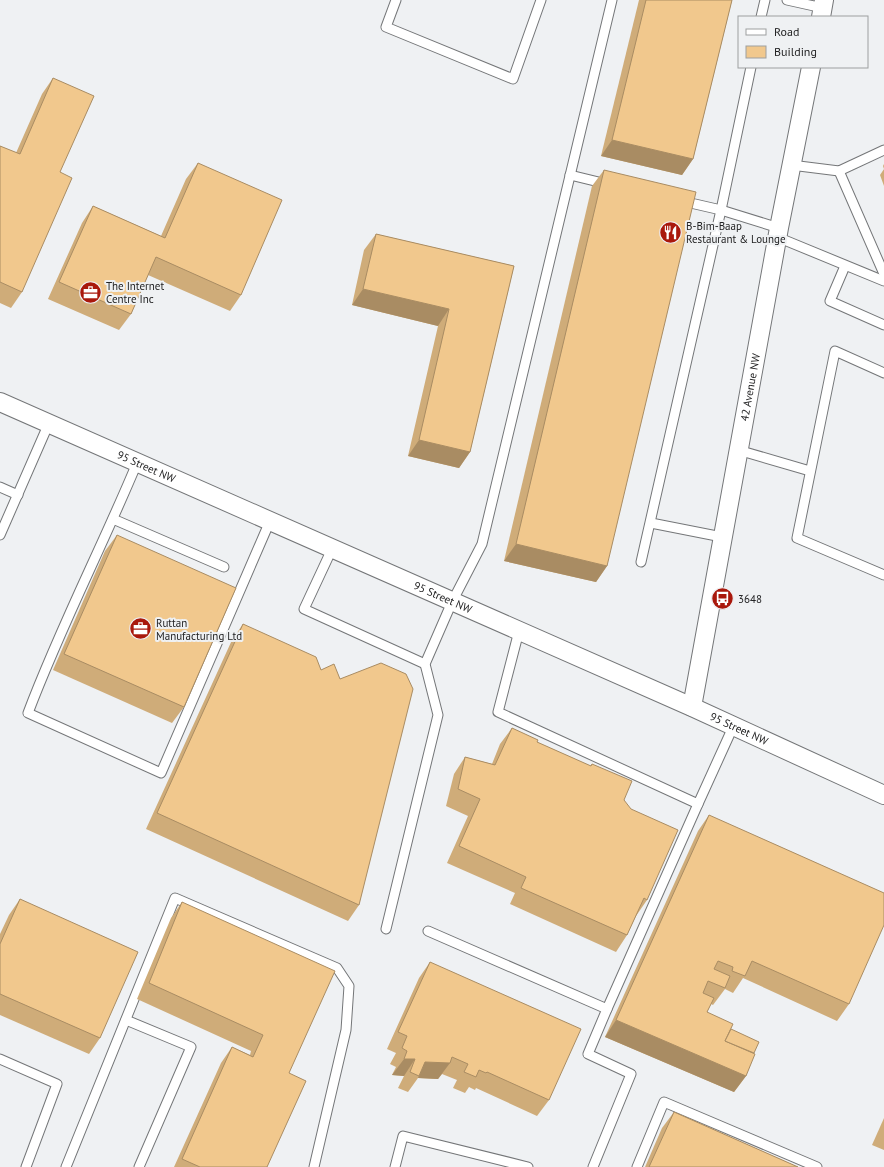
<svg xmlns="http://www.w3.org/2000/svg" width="884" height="1167" viewBox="0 0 884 1167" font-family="'PT Sans',sans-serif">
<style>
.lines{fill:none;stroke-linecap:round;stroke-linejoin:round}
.service-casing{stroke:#747678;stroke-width:11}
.minor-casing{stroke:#747678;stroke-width:20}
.service{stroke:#fff;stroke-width:9}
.minor{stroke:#fff;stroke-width:18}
.wall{fill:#cfac79}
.shaded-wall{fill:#a98c63}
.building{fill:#f1c88d;stroke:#a98c63}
.labels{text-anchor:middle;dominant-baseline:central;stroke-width:4;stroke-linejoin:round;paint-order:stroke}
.poi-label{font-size:11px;fill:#232324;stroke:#eff1f3;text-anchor:start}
.street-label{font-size:11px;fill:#232324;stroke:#eff1f3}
</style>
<rect width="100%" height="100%" fill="#eff1f3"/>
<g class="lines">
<defs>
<g id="service">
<path d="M396 0 386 27 513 79 541 0"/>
<path d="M787 0 823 8"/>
<path d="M761 17 765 0"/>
<path d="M791 165 839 171 884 150"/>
<path d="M839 171 884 274"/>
<path d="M570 175 607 184"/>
<path d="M682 201 721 210 779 228"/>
<path d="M777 237 884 281"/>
<path d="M845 266 830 301 884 325"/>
<path d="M884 373 835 351 797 538 884 575"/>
<path d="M738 450 810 471"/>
<path d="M137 463C102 547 60 628 28 713L161 773 270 521"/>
<path d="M0 487 18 495"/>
<path d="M113 519 224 567"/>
<path d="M651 523 722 537"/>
<path d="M0 535 49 423"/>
<path d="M332 549 304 609 425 664"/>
<path d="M641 562 721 210 751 67"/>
<path d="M519 631 498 712 698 804 733 727"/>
<path d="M386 929 438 715 425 664 452 602 482 544 612 0"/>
<path d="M428 931 607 1009 698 804"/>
<path d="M126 1020 191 1047 139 1167"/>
<path d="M0 1059 57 1084 26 1167"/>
<path d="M66 1167 175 898 337 968 349 986 346 1030 314 1167"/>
<path d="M395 1167 403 1136 528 1167"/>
<path d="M593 1167 631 1074 588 1054 607 1009"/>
<path d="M637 1167 664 1102 817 1167"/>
</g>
<g id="minor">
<path d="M821 17 824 0"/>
<path id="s1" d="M0 402 692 707 884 795"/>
<path id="s2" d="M692 707 779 228 811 67"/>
</g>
</defs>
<use href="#service" class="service-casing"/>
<use href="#minor" class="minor-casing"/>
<use href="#service" class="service"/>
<use href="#minor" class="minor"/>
</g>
<g class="wall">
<path d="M639 0H732L693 159 682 175 601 156Z"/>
<path d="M53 78 60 172 22 292 11 308 0 303V146L16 153 42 94Z"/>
<path d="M198 163 241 295 230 311 148 275 131 314 119 330 48 299 82 223 93 206 161 236 186 179Z"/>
<path d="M884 164V186L880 175 884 169 883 166Z"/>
<path d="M604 170 607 566 596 582 504 561 592 186Z"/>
<path d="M376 234 514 266 470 452 459 468 408 456 438 326 352 305 364 250Z"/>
<path d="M117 535 184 707 172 723 53 670 105 551Z"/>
<path d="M243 624 321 670 340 679 359 905 348 921 146 829 232 640Z"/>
<path d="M512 728 537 742 590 766 592 764 624 800 647 900 636 916 627 935 616 952 510 904 515 893 447 863 468 816 446 806 454 774 465 757 492 764 500 744Z"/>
<path d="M709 815 849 1004 837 1021 743 978 733 993 725 989 713 1005 711 1004 707 1012 731 1029 754 1053 746 1076 734 1092 605 1037 698 831Z"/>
<path d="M20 899 100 1038 89 1054 0 1015V934L9 915Z"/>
<path d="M182 902 289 1073 267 1167H174L221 1063 232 1047 250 1055 251 1051 137 999 171 918Z"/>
<path d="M430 962 549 1100 537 1116 476 1088 475 1090 469 1087 465 1093 453 1088 457 1080 442 1074 438 1079 418 1078 408 1092 398 1088 404 1076 392 1075 396 1067 390 1064 396 1053 387 1049 419 978Z"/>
<path d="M674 1112 798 1167H645L662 1128Z"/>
<path d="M884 1118V1150L872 1145Z"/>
</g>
<g class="shaded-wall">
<path d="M612 140 693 159 682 175 601 156Z"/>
<path d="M363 289 449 309 438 326 352 305Z"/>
<path d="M419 440 470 452 459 468 408 456Z"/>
<path d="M516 544 607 566 596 582 504 561Z"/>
<path d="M616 1020 746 1076 734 1092 605 1037Z"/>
<path d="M404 1059H415L404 1076 392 1075Z"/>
<path d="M425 1062 450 1063 438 1079 418 1078Z"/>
</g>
<g class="building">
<path d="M646 0H732L693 159 612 140Z"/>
<path d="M53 78 94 96 60 172 72 178 22 292 0 282V146L20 154Z"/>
<path d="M198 163 282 200 241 295 156 257 131 314 59 282 93 206 165 238Z"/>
<path d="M604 170 696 192 607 566 516 544Z"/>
<path d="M376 234 514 266 470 452 419 440 449 309 363 289Z"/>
<path d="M117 535 236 588 184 707 64 654Z"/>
<path d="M243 624 316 657 321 670 334 664 340 679 381 663 406 674 413 689 359 905 157 813Z"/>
<path d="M512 728 538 740 537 742 591 766 592 764 632 781 624 800 631 809 678 830 647 900 644 898 627 935 521 888 526 877 459 846 480 799 458 789 465 757 495 765Z"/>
<path d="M709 815 884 893V925L849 1004 752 961 745 976 732 971 733 967 718 961 714 969 730 976 725 988 708 981 703 993 714 998 707 1012 733 1024 725 1041 755 1054 746 1076 616 1020Z"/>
<path d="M20 899 138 952 100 1038 0 994V944Z"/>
<path d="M182 902 335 971 289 1073 306 1081 267 1167H200L182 1159 232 1047 253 1057 263 1035 149 983Z"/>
<path d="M430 962 581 1029 549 1100 487 1072 486 1073 479 1070 476 1077 464 1072 468 1064 452 1057 450 1063 425 1062 419 1076 410 1072 415 1059H404L407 1051 402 1048 407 1036 398 1032Z"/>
<path d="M731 1029 759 1042 754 1053 725 1041Z"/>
<path d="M674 1112 798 1167H649Z"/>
</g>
<defs>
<symbol id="restaurant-disc" viewBox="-11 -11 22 22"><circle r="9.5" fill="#a9180c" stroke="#eff1f3"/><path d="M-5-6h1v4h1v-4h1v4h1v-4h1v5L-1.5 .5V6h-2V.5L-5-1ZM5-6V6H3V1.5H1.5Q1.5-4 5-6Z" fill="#fff"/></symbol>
<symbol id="office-disc" viewBox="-11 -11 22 22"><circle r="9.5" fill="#a9180c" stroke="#eff1f3"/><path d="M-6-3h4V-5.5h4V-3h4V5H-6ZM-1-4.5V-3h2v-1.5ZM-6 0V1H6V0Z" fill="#fff"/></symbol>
<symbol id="bus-disc" viewBox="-11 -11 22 22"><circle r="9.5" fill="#a9180c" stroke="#eff1f3"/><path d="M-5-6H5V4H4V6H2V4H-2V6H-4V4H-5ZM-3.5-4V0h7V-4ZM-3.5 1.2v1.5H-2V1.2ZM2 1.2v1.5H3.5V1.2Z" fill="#fff"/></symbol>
</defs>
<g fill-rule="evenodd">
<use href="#restaurant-disc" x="658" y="220" width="25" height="25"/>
<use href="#office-disc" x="78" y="280" width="25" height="25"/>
<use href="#bus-disc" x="710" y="586" width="25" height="25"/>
<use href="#office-disc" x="128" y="616" width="25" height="25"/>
</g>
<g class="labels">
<g class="poi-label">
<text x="686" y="226">B-Bim-Baap<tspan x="686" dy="13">Restaurant &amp; Lounge</tspan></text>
<text x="106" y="286">The Internet<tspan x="106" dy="13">Centre Inc</tspan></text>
<text x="738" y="599">3648</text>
<text x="156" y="623">Ruttan<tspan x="156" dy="13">Manufacturing Ltd</tspan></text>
</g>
<g class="street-label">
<text stroke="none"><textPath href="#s2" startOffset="325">42 Avenue NW</textPath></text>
<text stroke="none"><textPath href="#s1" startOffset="160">95 Street NW</textPath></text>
<text stroke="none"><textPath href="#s1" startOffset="484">95 Street NW</textPath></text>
<text stroke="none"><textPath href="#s1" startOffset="808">95 Street NW</textPath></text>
</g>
</g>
<rect x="738" y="16" width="130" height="52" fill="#eff1f3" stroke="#9d9fa0"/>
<rect x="746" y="29" width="20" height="6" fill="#ffffff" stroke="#9d9fa0"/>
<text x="774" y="36" font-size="12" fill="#232324">Road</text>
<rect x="746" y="46" width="20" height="12" fill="#f1c88d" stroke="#9d9fa0"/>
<text x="774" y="56" font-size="12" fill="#232324">Building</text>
</svg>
